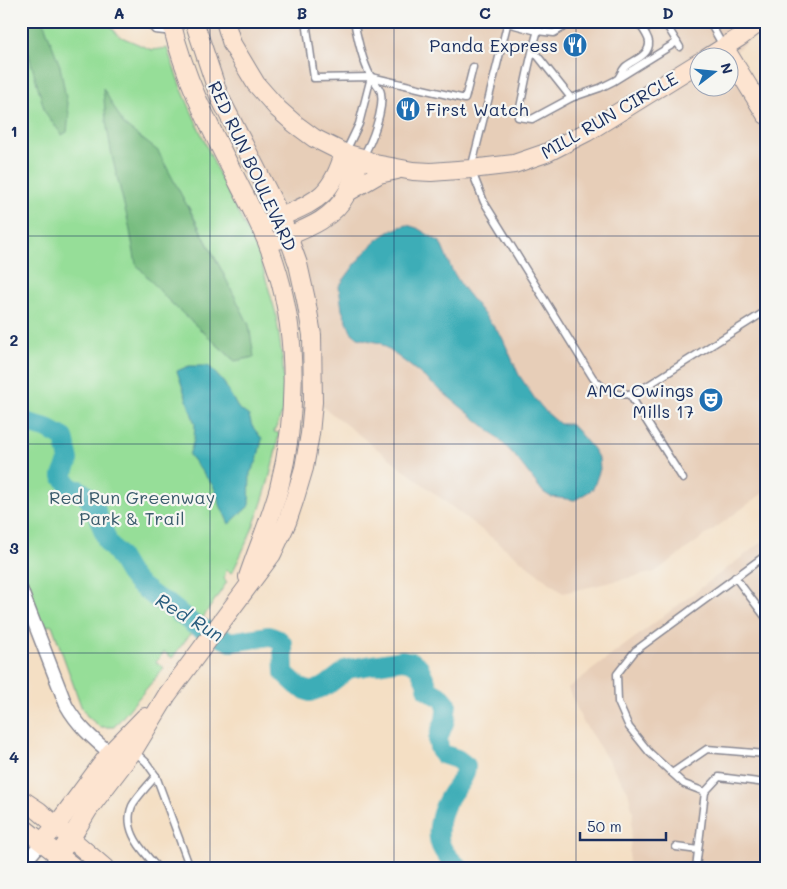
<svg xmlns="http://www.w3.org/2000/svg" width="787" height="889" viewBox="0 0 787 889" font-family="Mali,sans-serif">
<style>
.built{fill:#e7ceb8;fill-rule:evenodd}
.green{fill:#96de98;stroke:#58867b;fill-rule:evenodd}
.forest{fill:#78bd80;stroke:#4a766f}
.water{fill:#3cadb7;stroke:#2c6e8a}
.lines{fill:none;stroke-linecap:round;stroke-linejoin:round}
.river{stroke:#3cadb7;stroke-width:20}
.lane-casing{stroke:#888791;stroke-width:9}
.street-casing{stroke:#888791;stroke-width:15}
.secondary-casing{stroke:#888791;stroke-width:20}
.lane{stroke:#fff;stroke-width:6}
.street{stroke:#fff;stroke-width:12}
.secondary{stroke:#fde4d0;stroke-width:18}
.grid{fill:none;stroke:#1b2f5e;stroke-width:1;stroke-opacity:0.55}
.labels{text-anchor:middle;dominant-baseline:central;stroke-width:4.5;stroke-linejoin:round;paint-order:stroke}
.poi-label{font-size:18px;fill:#1b2f5e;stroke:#f6f6f2;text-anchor:end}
.street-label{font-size:18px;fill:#1b2f5e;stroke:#f6f6f2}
.park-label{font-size:18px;fill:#3a5b6c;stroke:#f6f6f2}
.water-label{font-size:19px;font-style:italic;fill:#275b7d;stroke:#f6f6f2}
.neatline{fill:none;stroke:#1b2f5e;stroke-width:2}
.grid-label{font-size:16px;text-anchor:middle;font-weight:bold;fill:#1b2f5e}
</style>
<rect width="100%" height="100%" fill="#f6f6f2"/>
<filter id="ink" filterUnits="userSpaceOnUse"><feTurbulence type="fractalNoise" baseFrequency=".02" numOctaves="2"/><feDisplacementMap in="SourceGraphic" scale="10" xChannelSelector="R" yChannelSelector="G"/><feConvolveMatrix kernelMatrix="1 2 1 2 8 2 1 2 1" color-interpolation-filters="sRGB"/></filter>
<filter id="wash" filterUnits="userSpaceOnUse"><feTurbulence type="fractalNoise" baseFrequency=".0096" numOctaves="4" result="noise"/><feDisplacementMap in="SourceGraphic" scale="20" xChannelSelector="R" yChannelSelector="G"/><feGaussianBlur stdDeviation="1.12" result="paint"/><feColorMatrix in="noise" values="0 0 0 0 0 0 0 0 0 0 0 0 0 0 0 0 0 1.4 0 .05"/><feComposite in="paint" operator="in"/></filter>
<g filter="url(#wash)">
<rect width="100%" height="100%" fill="#f4dfc4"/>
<g class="built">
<path d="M199 21H766V28L740 47 736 52 766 104V491L655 572 563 593 318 403 310 300 229 108ZM700 58H730V88H700Z"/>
<path d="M766 539V868H628L633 813 628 791 582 720 568 688Z"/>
</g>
<path class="green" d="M21 21H106L119 36 152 50 167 48 180 85 218 172 259 255 276 314 283 364 284 409 274 432 279 433C270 486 256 525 232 573L226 570 224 579 227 582 204 616 172 658 164 652 156 662 164 668 114 727H100L87 716 81 706 52 625 40 628 21 579ZM188 206 223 273 235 361 202 331Z"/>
<g class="forest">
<path d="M23 21H43L60 66 69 114 67 132 62 135 45 112 23 34Z"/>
<path d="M103 88 124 125 158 151 223 273 249 325 254 357 235 361 169 301 136 264 129 225 112 156 106 121Z"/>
</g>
<g class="water">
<path d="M407 225 417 228 440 242 452 270 463 288 502 337 519 375 535 399 546 412 560 424H569L575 428 593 449 599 459 600 469 593 489 575 500 551 497 543 492 515 456 494 434 413 368 380 343 358 338 351 332 342 310 339 286C359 260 374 233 407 225Z"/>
<path d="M189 366H209L224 383 238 408 249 416 252 426 262 439 257 461 250 473 249 506 229 524 221 507 214 487 189 455 194 440 195 424 177 371Z"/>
</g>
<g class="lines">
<path class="river" d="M21 421 46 428 64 438 69 460 62 476 72 489 79 490 85 494 95 508 108 543 117 553 129 573 137 583 158 599 167 603 193 624 231 642 269 636 279 640 283 645 284 673 299 687 310 692 326 686 348 669 402 660 412 662 419 667 426 682 428 690 442 698 447 704C446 709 446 715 445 720 440 735 434 739 442 754L457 759 466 766C466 776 458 785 452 793 442 808 433 833 443 850 447 857 453 862 459 868"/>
</g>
</g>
<g filter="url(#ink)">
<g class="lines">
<defs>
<g id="lane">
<path d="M147 21 155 30 174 32"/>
<path d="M306 21 314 78 371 77 465 99 473 67"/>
<path d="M354 21C358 40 362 60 371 77 374 82 380 87 381 93 384 109 372 142 363 156"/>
<path d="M508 21 471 169 484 202 593 378C607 393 620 399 639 391L766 311"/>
<path d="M664 21 680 47"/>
<path d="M709 21 723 46"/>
<path d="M507 23 537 31 554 33 574 21"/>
<path d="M533 50 571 98 532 119 518 117C525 86 530 52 541 21"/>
<path d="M619 77C621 74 622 70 625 67 633 60 650 56 649 42 648 35 641 27 637 21"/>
<path d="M571 98 600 88 614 81 677 42"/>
<path d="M346 151 359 124 371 77"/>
<path d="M630 395 683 479"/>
<path d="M766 555 635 651 617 674 618 702 629 727 649 752 684 784 705 792 719 777 766 783"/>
<path d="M735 577 766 618"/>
<path d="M134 751 146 762 156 776 190 868"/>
<path d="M672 773 707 749 766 754"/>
<path d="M156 776C150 783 135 799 132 806 122 830 143 852 158 868"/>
<path d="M676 847 698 850"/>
<path d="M696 868 705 792"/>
</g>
<g id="street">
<path d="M21 589 66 705C77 725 93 739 110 753"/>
<path d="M21 867 42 842"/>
<path d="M48 868 58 855"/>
</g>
<g id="secondary">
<path d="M171 21C188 94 226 156 258 222 298 302 301 402 279 488 271 518 258 547 248 577"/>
<path d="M225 21 232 44 256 84 278 109 295 124 314 138 344 153 362 158 375 164 413 171 431 172 471 169 514 164 546 153 587 132 700 62"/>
<path d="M724 47 766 115"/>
<path d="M707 58 740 37 761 21"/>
<path d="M348 192 379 174 397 170"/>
<path d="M270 222C311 202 330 202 344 153"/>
<path d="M278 240C305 229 333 220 347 193 353 181 355 169 362 158"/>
<path d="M21 799 39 811 105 868"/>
<path d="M21 826 75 868"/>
<path d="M42 842 56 826 110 753 145 717"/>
<path d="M58 855 71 838 88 810 133 751 167 695 272 554 287 522 295 498 304 468 310 434 313 402 312 335 306 300 298 264 281 217 219 96 194 21"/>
</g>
</defs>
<use href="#lane" class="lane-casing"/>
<use href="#street" class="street-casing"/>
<use href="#secondary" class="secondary-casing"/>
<use href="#lane" class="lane"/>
<use href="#street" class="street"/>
<use href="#secondary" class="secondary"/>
</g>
</g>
<path class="grid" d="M210 21V868M394 21V868M576 21V868M21 236H766M21 444H766M21 653H766"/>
<defs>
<symbol id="restaurant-disc" viewBox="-11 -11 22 22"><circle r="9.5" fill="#1f6fb2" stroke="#f6f6f2"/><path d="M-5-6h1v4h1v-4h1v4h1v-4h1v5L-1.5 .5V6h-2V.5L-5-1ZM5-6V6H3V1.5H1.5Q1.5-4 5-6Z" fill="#fff"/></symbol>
<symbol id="theatre-disc" viewBox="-11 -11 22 22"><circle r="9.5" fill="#1f6fb2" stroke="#f6f6f2"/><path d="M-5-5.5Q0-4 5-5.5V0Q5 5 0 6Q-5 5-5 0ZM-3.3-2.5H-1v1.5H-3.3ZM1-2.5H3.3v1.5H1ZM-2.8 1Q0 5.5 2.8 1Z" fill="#fff"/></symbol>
</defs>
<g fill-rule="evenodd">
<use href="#restaurant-disc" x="561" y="31" width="28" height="28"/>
<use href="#restaurant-disc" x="394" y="95" width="28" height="28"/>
<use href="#theatre-disc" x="697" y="386" width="28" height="28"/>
</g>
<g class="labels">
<g class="poi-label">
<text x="558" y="45">Panda Express</text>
<text x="426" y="109" text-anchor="start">First Watch</text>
<text x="694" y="390">AMC Owings<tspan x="694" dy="21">Mills 17</tspan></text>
</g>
<g class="street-label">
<text transform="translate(609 115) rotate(-30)">MILL RUN CIRCLE</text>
<text transform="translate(253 166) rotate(65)">RED RUN BOULEVARD</text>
</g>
<g class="park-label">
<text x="132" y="497">Red Run Greenway<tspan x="132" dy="21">Park &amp; Trail</tspan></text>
</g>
<g class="water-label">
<text transform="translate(190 617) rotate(31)">Red Run</text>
</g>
</g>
<rect width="787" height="889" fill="none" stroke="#f6f6f2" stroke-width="55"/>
<g transform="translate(714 72) rotate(74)"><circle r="24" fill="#f6f6f2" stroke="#9ea6b7"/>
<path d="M0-4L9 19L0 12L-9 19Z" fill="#1f6fb2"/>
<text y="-8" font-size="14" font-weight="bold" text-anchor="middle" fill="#1b2f5e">N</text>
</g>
<path d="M580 832v8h86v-8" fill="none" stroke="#1b2f5e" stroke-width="2.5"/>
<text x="587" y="832" font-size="15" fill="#1b2f5e" stroke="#f6f6f2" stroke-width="4" paint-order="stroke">50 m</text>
<rect x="28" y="28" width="732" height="834" class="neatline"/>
<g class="grid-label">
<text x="119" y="19">A</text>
<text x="302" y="19">B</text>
<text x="485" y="19">C</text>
<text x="668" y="19">D</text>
<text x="14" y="137">1</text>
<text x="14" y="346">2</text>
<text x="14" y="554">3</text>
<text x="14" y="763">4</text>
</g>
</svg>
